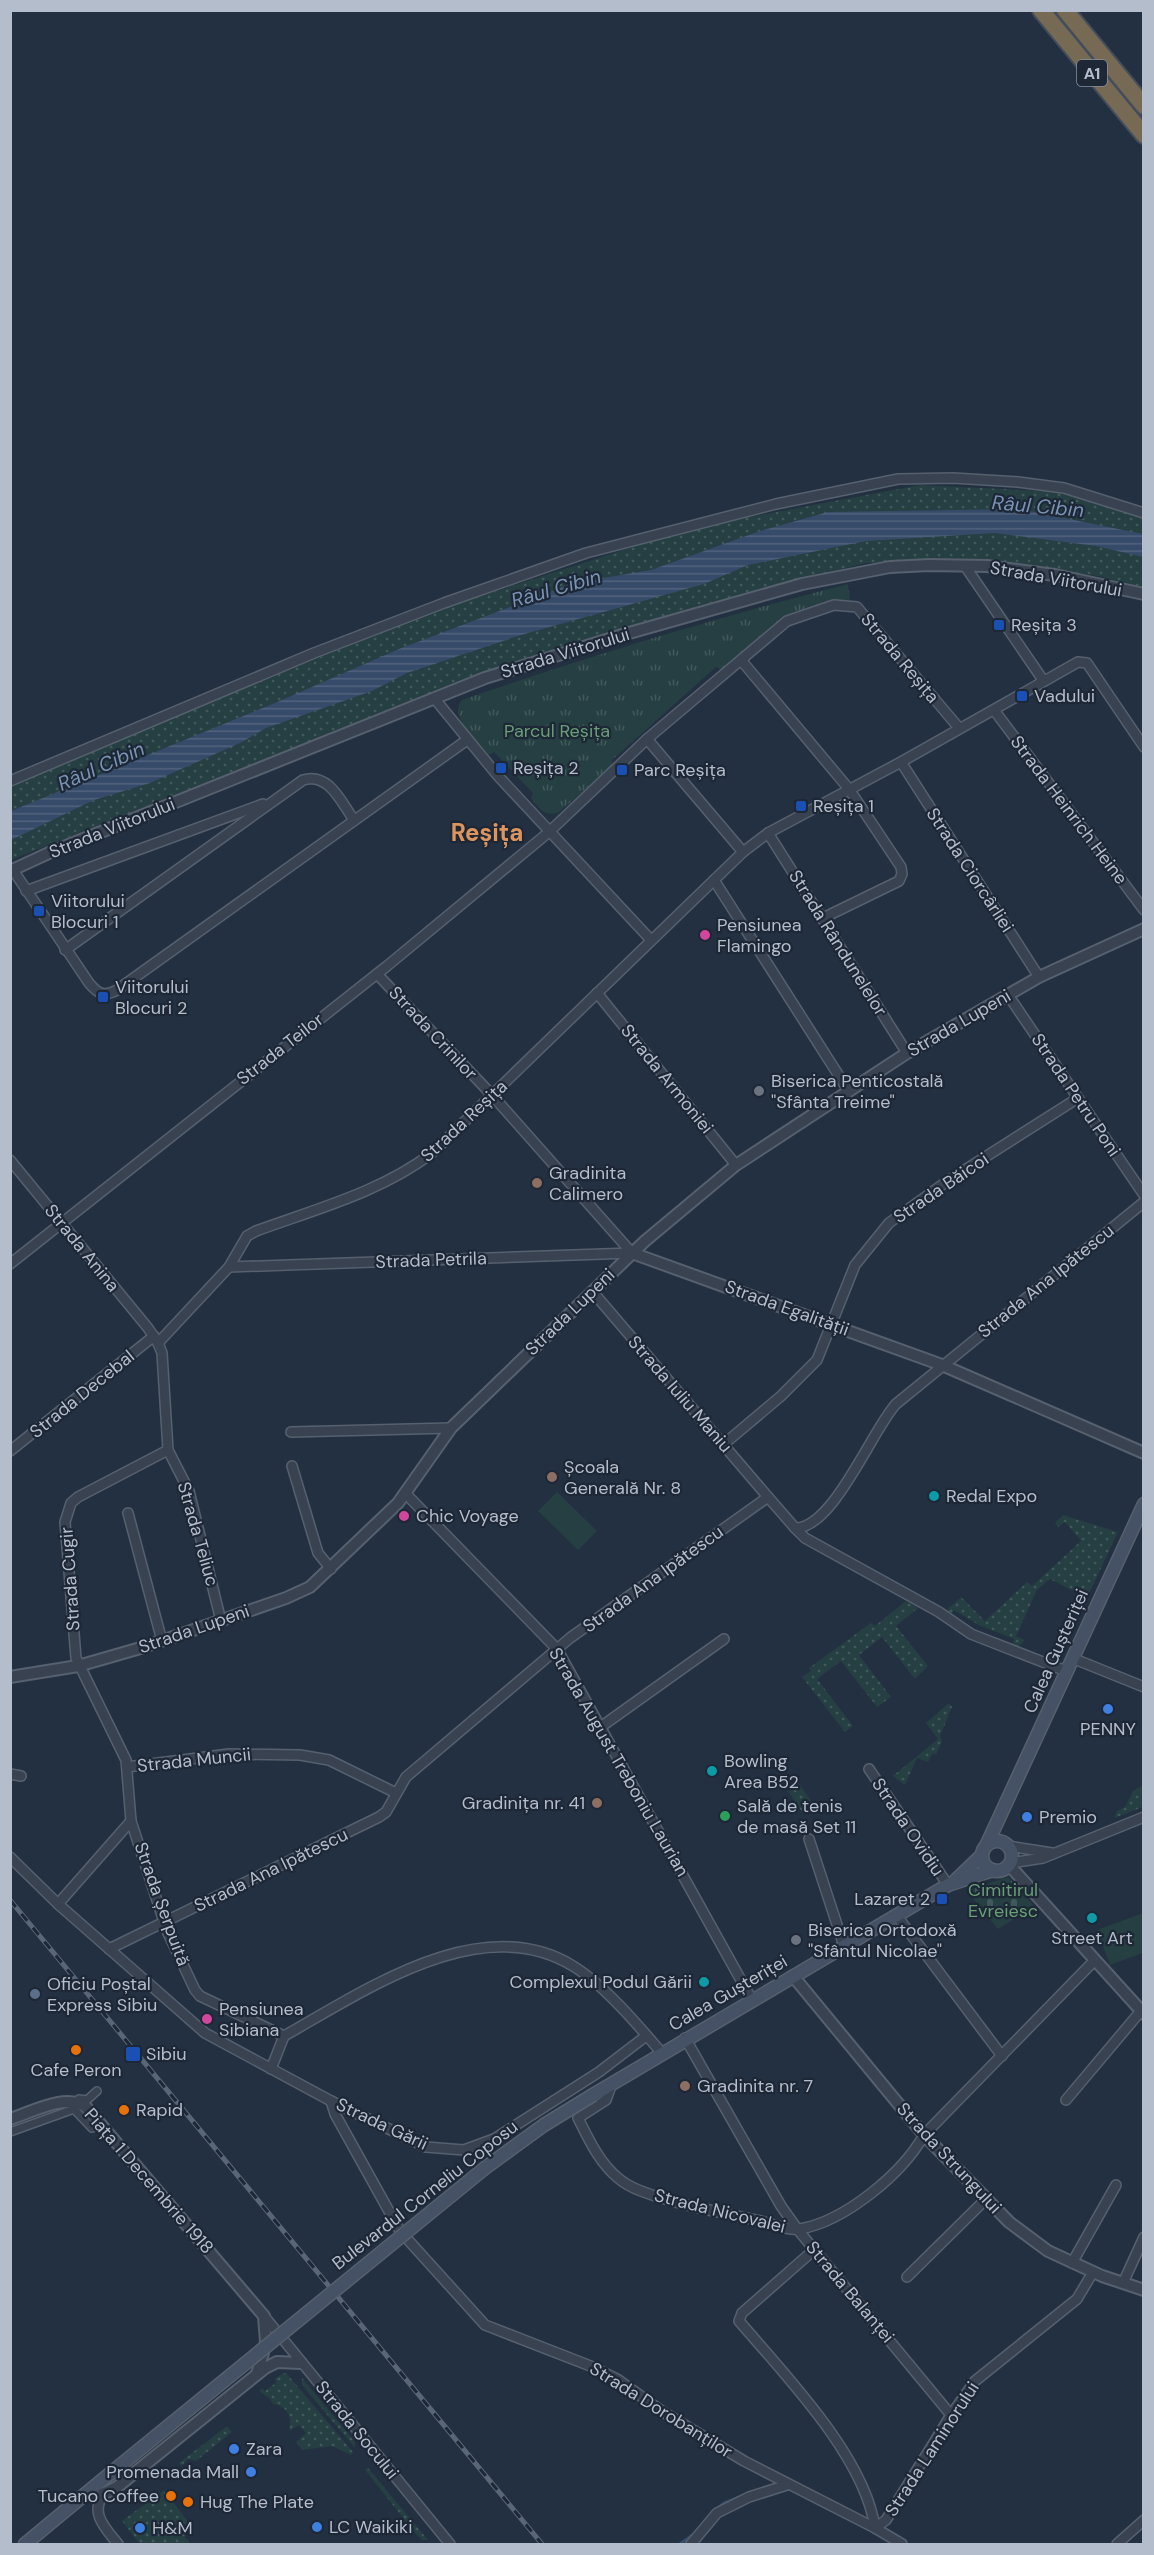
<svg xmlns="http://www.w3.org/2000/svg" width="1154" height="2555" viewBox="0 0 1154 2555" font-family="'DM Sans',sans-serif">
<style>
.grass{fill:url(#grass-dots)}
.cemetery{fill:url(#cemetery-stones)}
.park{fill:url(#park-tufts)}
.pitch{fill:#253f42}
.water{fill:url(#water-rules)}
.lines{fill:none;stroke-linecap:round;stroke-linejoin:round}
.stream{stroke:#364b69;stroke-width:3}
.pedestrian-casing{stroke:#56606e;stroke-width:10}
.minor-casing{stroke:#56606e;stroke-width:12}
.tertiary-casing{stroke:#56606e;stroke-width:14}
.secondary-casing{stroke:#56606e;stroke-width:15}
.motorway-casing{stroke:#434d5b;stroke-width:20}
.pedestrian{stroke:#384251;stroke-width:7}
.minor{stroke:#384251;stroke-width:9}
.tertiary{stroke:#384251;stroke-width:10}
.secondary{stroke:#455164;stroke-width:12}
.motorway{stroke:#776a54;stroke-width:16}
.rail-casing{stroke:#596678;stroke-width:5}
.rail{stroke:#1d2736;stroke-width:3;stroke-dasharray:9;stroke-linecap:butt}
.secondary-bridge-casing{stroke:#56606e;stroke-width:15;stroke-linecap:butt}
.secondary-bridge{stroke:#455164;stroke-width:12}
.transit-dot{fill:#1a4fb4;stroke:#1d2736;stroke-width:2}
.hotel-dot{fill:#d1479c;stroke:#1d2736;stroke-width:2}
.worship-dot{fill:#6b7280;stroke:#1d2736;stroke-width:2}
.education-dot{fill:#8d6e63;stroke:#1d2736;stroke-width:2}
.culture-dot{fill:#0f9aa8;stroke:#1d2736;stroke-width:2}
.shop-dot{fill:#3f7fe0;stroke:#1d2736;stroke-width:2}
.leisure-dot{fill:#2e9e5b;stroke:#1d2736;stroke-width:2}
.service-dot{fill:#5c6f8a;stroke:#1d2736;stroke-width:2}
.food-dot{fill:#e8710a;stroke:#1d2736;stroke-width:2}
.labels{text-anchor:middle;dominant-baseline:central;stroke-width:4.5;stroke-linejoin:round;paint-order:stroke}
.shield{fill:#1d2736;stroke:#87909e;stroke-width:1.5}
.shield-label{font-size:16px;font-weight:bold;fill:#b4bdcb}
.street-label{font-size:18px;fill:#b4bdcb;stroke:#1d2736}
.poi-label{font-size:18px;fill:#b4bdcb;stroke:#1d2736;text-anchor:start}
.park-label{font-size:18px;fill:#6a9e76;stroke:#1d2736}
.water-label{font-size:20px;font-style:italic;fill:#7a93b4;stroke:#1d2736}
.district-label{font-size:24px;font-weight:bold;fill:#dc955e;stroke:#1d2736}
</style>
<defs>
<pattern id="grass-dots" width="8" height="8" patternUnits="userSpaceOnUse" patternTransform="scale(1.5)"><rect width="8" height="8" fill="#253f42"/><path d="M2 2h.1M6 6h.1" fill="none" stroke="#42595c" stroke-width="1.8" stroke-linecap="round"/></pattern>
<pattern id="cemetery-stones" width="16" height="16" patternUnits="userSpaceOnUse" patternTransform="scale(1.5)"><rect width="16" height="16" fill="#253f42"/><path d="M2 7V4a2 2 0 0 1 4 0v3zM10 15v-3a2 2 0 0 1 4 0v3z" fill="#42595c"/></pattern>
<pattern id="park-tufts" width="24" height="20" patternUnits="userSpaceOnUse" patternTransform="scale(1.5)"><rect width="24" height="20" fill="#253f42"/><path d="M3 7l-1-3M5 7V3M7 7l1-3M15 17l-1-3M17 17v-4M19 17l1-3" fill="none" stroke="#42595c"/></pattern>
<pattern id="water-rules" width="6" height="5" patternUnits="userSpaceOnUse" patternTransform="scale(1.5)"><rect width="6" height="5" fill="#364b69"/><path d="M0 2.5h6" fill="none" stroke="#51637d"/></pattern>
</defs>
<rect width="100%" height="100%" fill="#233041"/>
<g class="grass">
<path d="M920 485 1065 492 1143 511V588L1103 577 1040 566 969 560 866 563 797 580 554 650 469 678 11 860V780L441 609 691 528Z"/>
<path d="M1063 1515 1118 1532 1087 1598 1050 1579 1037 1590 1016 1636 1025 1640 1018 1647 1012 1646 1014 1639 979 1625 954 1610 949 1617 948 1609 961 1597 985 1621 1027 1582 1032 1586 1081 1541 1065 1522 1058 1527 1055 1523Z"/>
<path d="M906 1601 918 1608 896 1626 928 1666 915 1679 882 1637 859 1655 891 1697 877 1707 841 1661 817 1679 853 1726 845 1732 802 1677 811 1671 809 1668 871 1623 875 1626Z"/>
<path d="M949 1703 952 1707 940 1736 942 1740 936 1755 933 1753 928 1762 917 1758 905 1785 893 1776 938 1739 926 1723Z"/>
<path d="M797 1781 813 1804 802 1812 786 1788Z"/>
<path d="M1143 1785V1807L1114 1818 1117 1811 1125 1807 1133 1791Z"/>
<path d="M284 2373 287 2374 353 2452 351 2455 332 2446 302 2450 296 2442 306 2433 299 2425 289 2431C293 2417 287 2406 273 2404L269 2398 259 2391 262 2388 265 2391 277 2382 274 2379Z"/>
<path d="M302 2378 355 2442V2448L302 2385Z"/>
<path d="M227 2426 232 2432 196 2461 188 2459 181 2466 179 2463Z"/>
<path d="M368 2468 428 2540H422L416 2534 365 2470Z"/>
<path d="M164 2490 189 2523 185 2537 190 2544H140L122 2521Z"/>
</g>
<path class="cemetery" d="M1008 1877 1034 1906 998 1929 967 1891Z"/>
<path class="park" d="M848 584 850 601C791 607 764 634 721 670L716 667 612 760V766L559 812C544 818 539 808 531 798L533 793 494 752 489 755C479 742 447 716 462 700 589 656 718 617 848 584Z"/>
<g class="pitch">
<path d="M557 1492 597 1531 578 1550 538 1511Z"/>
<path d="M1143 1913V1953L1110 1965 1097 1930Z"/>
</g>
<path class="water" d="M1020 509 1143 534V557L1096 546 995 533 866 541 748 565 704 584 521 635 407 673 372 691 266 728 242 742 150 783 94 800 11 840V811L275 703 399 649 573 583 651 570 760 531 828 512Z"/>
<g class="lines">
<g class="stream">
<path d="M718 2508 724 2503 755 2491"/>
<path d="M680 2544 695 2533"/>
</g>
<defs>
<g id="pedestrian">
<path d="M79 2099 87 2100 97 2091"/>
<path d="M74 2109 92 2128"/>
<path d="M10 2132 74 2109 78 2103"/>
</g>
<g id="minor">
<path d="M965 566 1043 680"/>
<path d="M741 660 849 789 901 867 902 874 899 881 823 918"/>
<path d="M434 698 498 776 651 940"/>
<path d="M994 710 1144 910"/>
<path d="M647 739 743 852"/>
<path d="M901 762 1039 977"/>
<path d="M10 781 314 653 444 603 586 553 776 504 898 479 953 478 1018 482 1064 488 1144 513"/>
<path d="M768 833 907 1053"/>
<path d="M13 870 89 983C98 994 104 997 117 990L467 740"/>
<path d="M714 880 848 1090"/>
<path d="M26 891 263 804"/>
<path d="M65 950 303 780C329 772 341 802 354 820"/>
<path d="M377 974 492 1095 632 1253"/>
<path d="M597 993 736 1165"/>
<path d="M1008 995 1144 1195"/>
<path d="M10 1160 148 1328 158 1343 162 1353 168 1450 78 1497 71 1503 65 1522 76 1658 126 1760 131 1821 167 1931 195 1990 200 1996 284 2036"/>
<path d="M10 1264 387 966 549 832 647 739 787 621 834 605 857 607 959 728"/>
<path d="M229 1267 632 1253"/>
<path d="M592 1291 768 1497"/>
<path d="M158 1343 229 1267 247 1236 256 1231C316 1209 381 1192 432 1153L743 852 768 833 901 762 1078 662 1087 663 1144 747"/>
<path d="M291 1432 451 1428"/>
<path d="M724 1444 781 1396 817 1360 855 1265 889 1223 946 1182 1078 1098"/>
<path d="M168 1450 189 1491 221 1621"/>
<path d="M10 1451 154 1336"/>
<path d="M292 1466 318 1553 331 1569"/>
<path d="M406 1494 557 1649 752 2000"/>
<path d="M128 1513 162 1641"/>
<path d="M795 1528 805 1538 939 1612 971 1634 1066 1671"/>
<path d="M1072 1658 1144 1687"/>
<path d="M602 1726 724 1639"/>
<path d="M127 1767 229 1754 300 1755 329 1760 396 1793"/>
<path d="M869 1769 948 1885"/>
<path d="M10 1774 21 1776"/>
<path d="M809 1839 844 1946"/>
<path d="M1008 1846 1052 1853"/>
<path d="M10 1857 58 1904 205 2033 331 2101 426 2147 464 2150 494 2139 599 2072 646 2036"/>
<path d="M1010 1863 1043 1858 1144 1817"/>
<path d="M58 1904 131 1821"/>
<path d="M897 1916 1002 2056"/>
<path d="M109 1949 379 1817 386 1812 406 1777 570 1638 768 1497 795 1528C833 1529 872 1430 896 1404L1144 1202"/>
<path d="M284 2036C363 1992 481 1909 573 1966 603 1984 638 2025 661 2052"/>
<path d="M685 2038 781 2206 798 2230 951 2415"/>
<path d="M271 2069 284 2036"/>
<path d="M612 2083 606 2100 578 2118C589 2140 599 2162 618 2178 625 2184 633 2188 641 2191 680 2206 721 2212 761 2221 772 2224 789 2231 800 2229 845 2221 902 2174 924 2135L1094 1961"/>
<path d="M1066 2100 1140 2012"/>
<path d="M331 2101 335 2114 400 2231 485 2325 593 2367 617 2379 663 2412 744 2461 875 2528 902 2544"/>
<path d="M815 2249 742 2313 739 2321C785 2375 865 2457 875 2528"/>
<path d="M1072 2263 1116 2185"/>
<path d="M907 2277 986 2199"/>
<path d="M1123 2283 1144 2237"/>
<path d="M264 2316 450 2544"/>
<path d="M105 2493C88 2512 106 2529 118 2544"/>
<path d="M875 2528 886 2520 951 2415 975 2381 1077 2299 1093 2272"/>
<path d="M691 2544 717 2513 749 2497 787 2485"/>
<path d="M1117 2544 1144 2520"/>
</g>
<g id="tertiary">
<path d="M10 871 51 852 485 678 622 635 802 584 890 567 929 565 987 566 1055 575 1144 594"/>
<path d="M632 1253 942 1365 1144 1453"/>
<path d="M10 1677 78 1666 144 1647 286 1598 310 1587 398 1503 451 1428 645 1241 736 1165 907 1053 1039 977 1144 929"/>
<path d="M1009 1865 1144 2014"/>
<path d="M793 1976 924 2135 1009 2222 1048 2251 1102 2276 1144 2290"/>
<path d="M10 2119C32 2112 65 2093 86 2107L264 2316 266 2342 257 2374"/>
<path d="M81 2497 105 2493 117 2487 265 2368 277 2362 301 2363"/>
</g>
<g id="secondary">
<circle cx="997" cy="1856" r="15"/>
<path d="M987 1844 1144 1504"/>
<path d="M956 1880 981 1856"/>
<path d="M593 2095 948 1885 993 1870"/>
<path d="M25 2544 112 2472"/>
</g>
<g id="motorway">
<path d="M1041 10 1144 135"/>
<path d="M1065 10 1144 106"/>
</g>
</defs>
<use href="#pedestrian" class="pedestrian-casing"/>
<use href="#minor" class="minor-casing"/>
<use href="#tertiary" class="tertiary-casing"/>
<use href="#secondary" class="secondary-casing"/>
<use href="#motorway" class="motorway-casing"/>
<use href="#pedestrian" class="pedestrian"/>
<use href="#minor" class="minor"/>
<use href="#tertiary" class="tertiary"/>
<use href="#secondary" class="secondary"/>
<use href="#motorway" class="motorway"/>
<defs>
<path id="rail" d="M10 1900 542 2544"/>
</defs>
<use href="#rail" class="rail-casing"/>
<use href="#rail" class="rail"/>
<defs>
<path id="secondary-bridge" d="M112 2472 485 2168 544 2125 593 2095"/>
</defs>
<use href="#secondary-bridge" class="secondary-bridge-casing"/>
<use href="#secondary-bridge" class="secondary-bridge"/>
</g>
<g class="transit-dot">
<rect x="993" y="619" width="12" height="12" rx="3"/>
<rect x="1016" y="690" width="12" height="12" rx="3"/>
<rect x="495" y="762" width="12" height="12" rx="3"/>
<rect x="616" y="764" width="12" height="12" rx="3"/>
<rect x="795" y="800" width="12" height="12" rx="3"/>
<rect x="33" y="905" width="12" height="12" rx="3"/>
<rect x="97" y="991" width="12" height="12" rx="3"/>
<rect x="936" y="1893" width="12" height="12" rx="3"/>
<rect x="125" y="2046" width="16" height="16" rx="3"/>
</g>
<g class="hotel-dot">
<circle cx="705" cy="935" r="6"/>
<circle cx="404" cy="1516" r="6"/>
<circle cx="207" cy="2019" r="6"/>
</g>
<g class="worship-dot">
<circle cx="759" cy="1091" r="6"/>
<circle cx="796" cy="1940" r="6"/>
</g>
<g class="education-dot">
<circle cx="537" cy="1183" r="6"/>
<circle cx="552" cy="1477" r="6"/>
<circle cx="597" cy="1803" r="6"/>
<circle cx="685" cy="2086" r="6"/>
</g>
<g class="culture-dot">
<circle cx="934" cy="1496" r="6"/>
<circle cx="712" cy="1771" r="6"/>
<circle cx="1092" cy="1918" r="6"/>
<circle cx="704" cy="1982" r="6"/>
</g>
<g class="shop-dot">
<circle cx="1108" cy="1709" r="6"/>
<circle cx="1027" cy="1817" r="6"/>
<circle cx="234" cy="2449" r="6"/>
<circle cx="251" cy="2472" r="6"/>
<circle cx="317" cy="2527" r="6"/>
<circle cx="140" cy="2528" r="6"/>
</g>
<circle class="leisure-dot" cx="725" cy="1816" r="6"/>
<circle class="service-dot" cx="35" cy="1994" r="6"/>
<g class="food-dot">
<circle cx="76" cy="2050" r="6"/>
<circle cx="124" cy="2110" r="6"/>
<circle cx="171" cy="2496" r="6"/>
<circle cx="188" cy="2502" r="6"/>
</g>
<g class="labels">
<rect class="shield" x="1077" y="60" width="30" height="26" rx="4.5"/>
<g class="shield-label">
<text x="1092" y="73">A1</text>
</g>
<g class="street-label">
<text transform="translate(1056 579) rotate(10)">Strada Viitorului</text>
<text transform="translate(565 653) rotate(-17)">Strada Viitorului</text>
<text transform="translate(900 658) rotate(50)">Strada Reșița</text>
<text transform="translate(1069 810) rotate(53)">Strada Heinrich Heine</text>
<text transform="translate(112 828) rotate(-22)">Strada Viitorului</text>
<text transform="translate(970 870) rotate(57)">Strada Ciorcârliei</text>
<text transform="translate(838 943) rotate(58)">Strada Rândunelelor</text>
<text transform="translate(959 1023) rotate(-30)">Strada Lupeni</text>
<text transform="translate(433 1033) rotate(47)">Strada Crinilor</text>
<text transform="translate(280 1049) rotate(-38)">Strada Teilor</text>
<text transform="translate(667 1079) rotate(51)">Strada Armoniei</text>
<text transform="translate(1076 1095) rotate(56)">Strada Petru Poni</text>
<text transform="translate(464 1121) rotate(-43)">Strada Reșița</text>
<text transform="translate(941 1188) rotate(-34)">Strada Băicoi</text>
<text transform="translate(82 1248) rotate(51)">Strada Anina</text>
<text transform="translate(431 1260) rotate(-2)">Strada Petrila</text>
<text transform="translate(1046 1281) rotate(-39)">Strada Ana Ipătescu</text>
<text transform="translate(787 1308) rotate(20)">Strada Egalității</text>
<text transform="translate(570 1312) rotate(-44)">Strada Lupeni</text>
<text transform="translate(82 1394) rotate(-39)">Strada Decebal</text>
<text transform="translate(680 1394) rotate(49)">Strada Iuliu Maniu</text>
<text transform="translate(198 1534) rotate(74)">Strada Teliuc</text>
<text transform="translate(70 1579) rotate(-94)">Strada Cugir</text>
<text transform="translate(653 1579) rotate(-36)">Strada Ana Ipătescu</text>
<text transform="translate(194 1629) rotate(-19)">Strada Lupeni</text>
<text transform="translate(1056 1651) rotate(-66)">Calea Gușteriței</text>
<text transform="translate(194 1760) rotate(-6)">Strada Muncii</text>
<text transform="translate(619 1762) rotate(60)">Strada August Treboniu Laurian</text>
<text transform="translate(908 1827) rotate(56)">Strada Ovidiu</text>
<text transform="translate(271 1870) rotate(-26)">Strada Ana Ipătescu</text>
<text transform="translate(162 1904) rotate(70)">Strada Șerpuită</text>
<text transform="translate(728 1993) rotate(-30)">Calea Gușteriței</text>
<text transform="translate(382 2124) rotate(25)">Strada Gării</text>
<text transform="translate(949 2158) rotate(47)">Strada Strungului</text>
<text transform="translate(149 2181) rotate(49)">Piața 1 Decembrie 1918</text>
<text transform="translate(425 2195) rotate(-38)">Bulevardul Corneliu Coposu</text>
<text transform="translate(720 2211) rotate(14)">Strada Nicovalei</text>
<text transform="translate(850 2292) rotate(50)">Strada Balanței</text>
<text transform="translate(661 2410) rotate(32)">Strada Dorobanților</text>
<text transform="translate(357 2430) rotate(51)">Strada Socului</text>
<text transform="translate(932 2449) rotate(-57)">Strada Laminorului</text>
</g>
<g class="poi-label">
<text x="1011" y="625">Reșița 3</text>
<text x="1034" y="696">Vadului</text>
<text x="513" y="768">Reșița 2</text>
<text x="634" y="770">Parc Reșița</text>
<text x="813" y="806">Reșița 1</text>
<text x="51" y="901">Viitorului<tspan x="51" dy="21">Blocuri 1</tspan></text>
<text x="717" y="925">Pensiunea<tspan x="717" dy="21">Flamingo</tspan></text>
<text x="115" y="987">Viitorului<tspan x="115" dy="21">Blocuri 2</tspan></text>
<text x="771" y="1081">Biserica Penticostală<tspan x="771" dy="21">"Sfânta Treime"</tspan></text>
<text x="549" y="1173">Gradinita<tspan x="549" dy="21">Calimero</tspan></text>
<text x="564" y="1467">Școala<tspan x="564" dy="21">Generală Nr. 8</tspan></text>
<text x="946" y="1496">Redal Expo</text>
<text x="416" y="1516">Chic Voyage</text>
<text x="1108" y="1729" text-anchor="middle">PENNY</text>
<text x="724" y="1761">Bowling<tspan x="724" dy="21">Area B52</tspan></text>
<text x="585" y="1803" text-anchor="end">Gradinița nr. 41</text>
<text x="737" y="1806">Sală de tenis<tspan x="737" dy="21">de masă Set 11</tspan></text>
<text x="1039" y="1817">Premio</text>
<text x="930" y="1899" text-anchor="end">Lazaret 2</text>
<text x="808" y="1930">Biserica Ortodoxă<tspan x="808" dy="21">"Sfântul Nicolae"</tspan></text>
<text x="1092" y="1938" text-anchor="middle">Street Art</text>
<text x="692" y="1982" text-anchor="end">Complexul Podul Gării</text>
<text x="47" y="1984">Oficiu Poștal<tspan x="47" dy="21">Express Sibiu</tspan></text>
<text x="219" y="2009">Pensiunea<tspan x="219" dy="21">Sibiana</tspan></text>
<text x="146" y="2054">Sibiu</text>
<text x="76" y="2070" text-anchor="middle">Cafe Peron</text>
<text x="697" y="2086">Gradinita nr. 7</text>
<text x="136" y="2110">Rapid</text>
<text x="246" y="2449">Zara</text>
<text x="239" y="2472" text-anchor="end">Promenada Mall</text>
<text x="159" y="2496" text-anchor="end">Tucano Coffee</text>
<text x="200" y="2502">Hug The Plate</text>
<text x="329" y="2527">LC Waikiki</text>
<text x="152" y="2528">H&amp;M</text>
</g>
<g class="park-label">
<text x="557" y="731">Parcul Reșița</text>
<text x="1003" y="1890">Cimitirul<tspan x="1003" dy="21">Evreiesc</tspan></text>
</g>
<g class="water-label">
<text transform="translate(1038 506) rotate(5)">Râul Cibin</text>
<text transform="translate(556 588) rotate(-16)">Râul Cibin</text>
<text transform="translate(101 766) rotate(-24)">Râul Cibin</text>
</g>
<g class="district-label">
<text x="487" y="832">Reșița</text>
</g>
</g>
<rect width="1154" height="2555" fill="none" stroke="#b4bdcb" stroke-width="24"/>
</svg>
